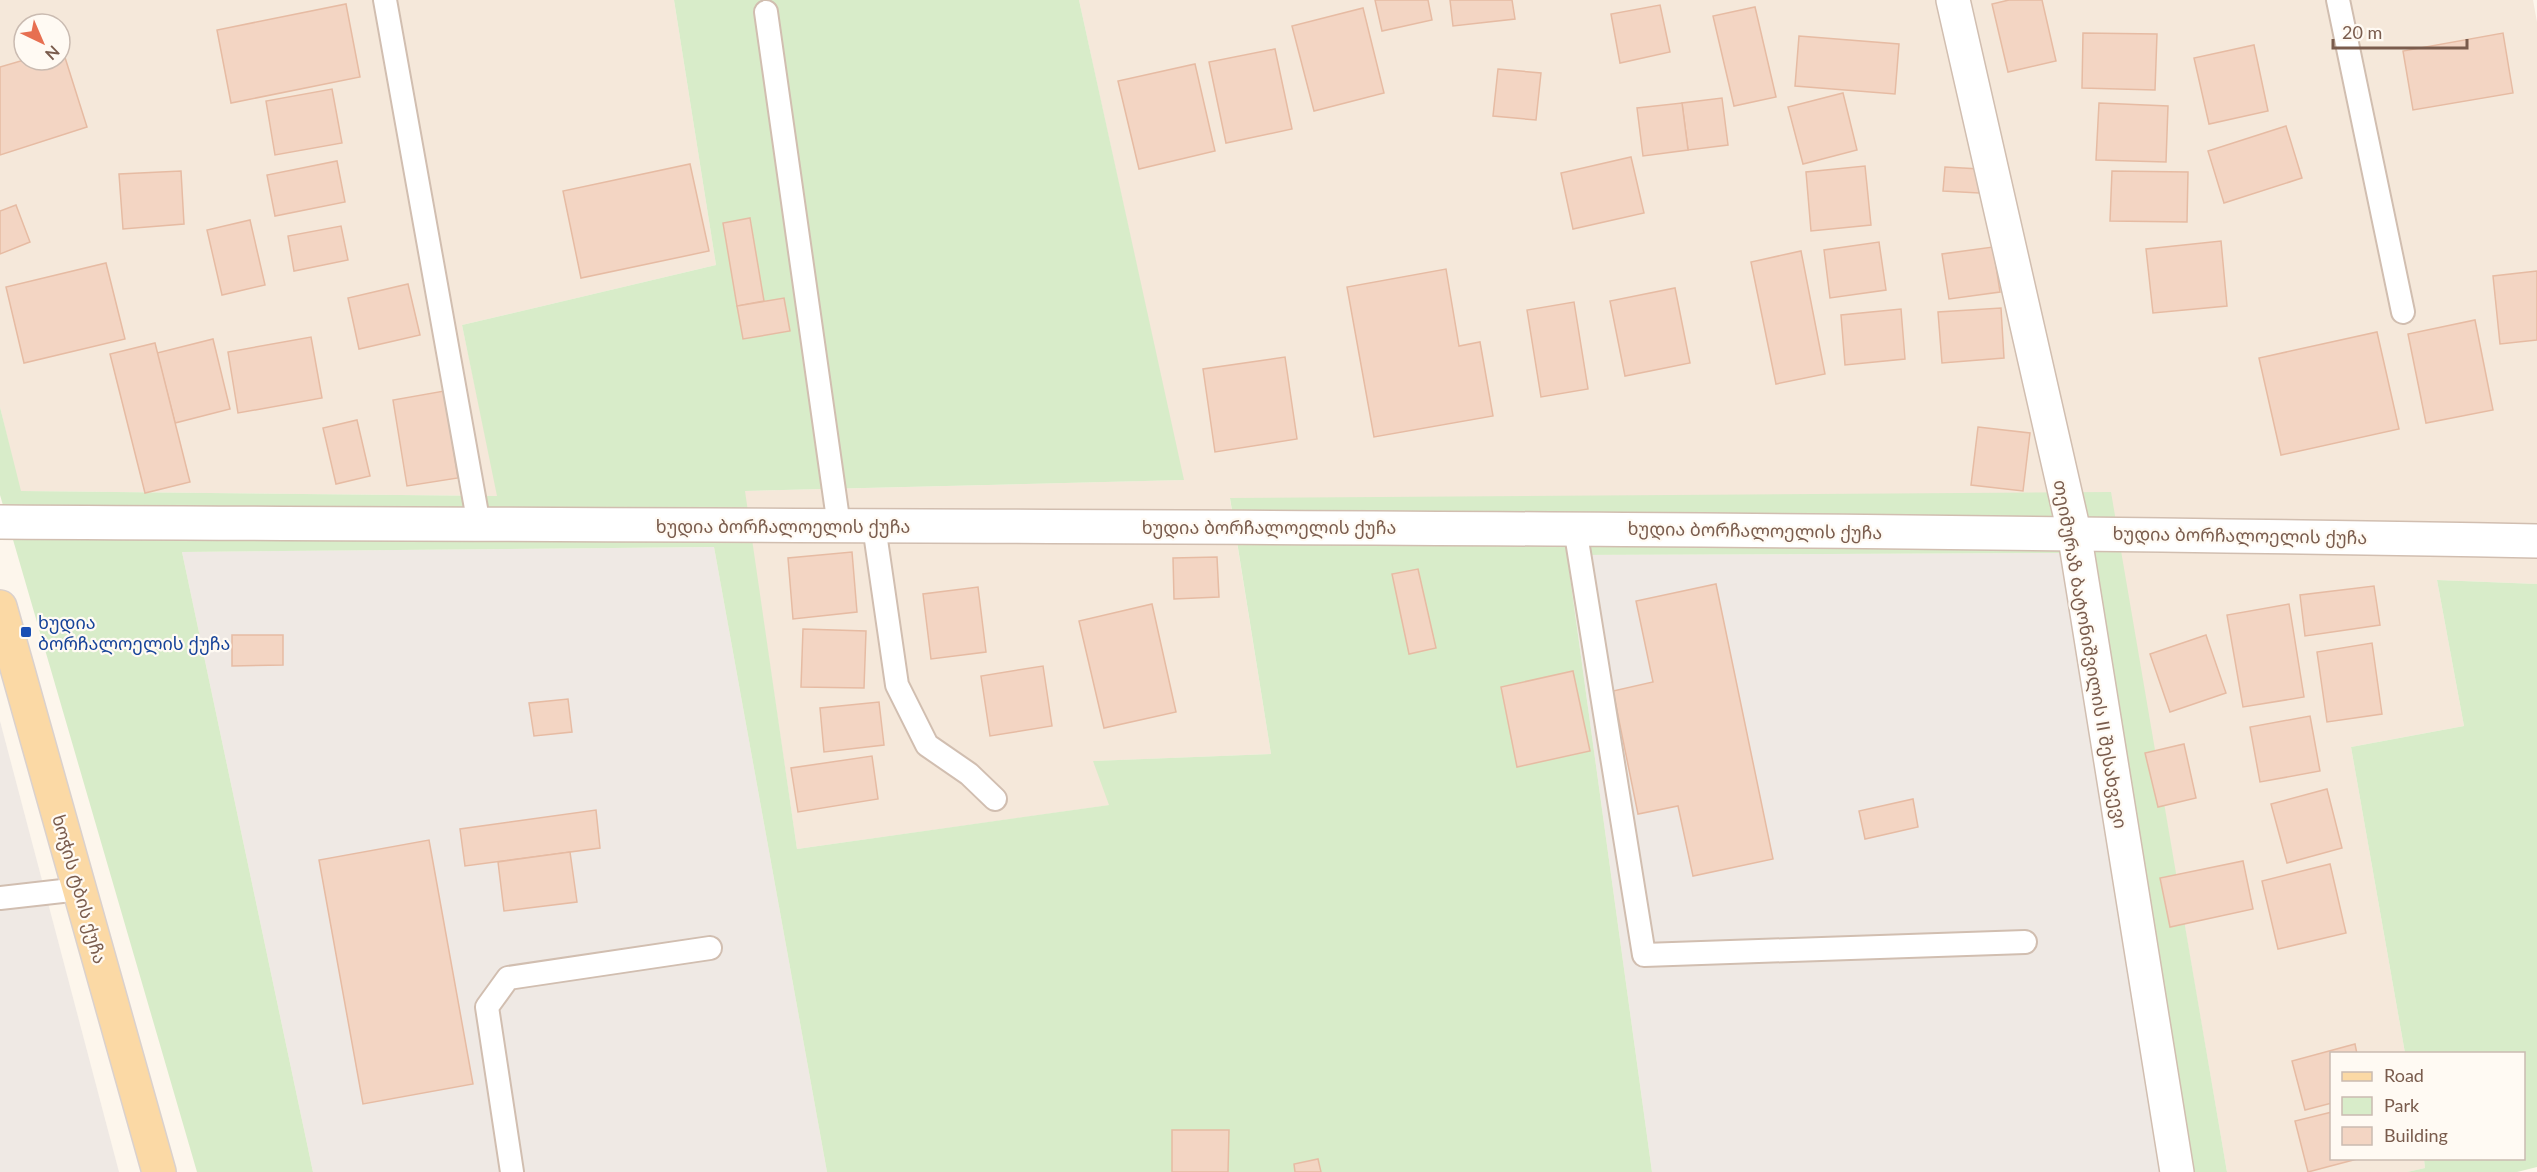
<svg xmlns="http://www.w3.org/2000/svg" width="2537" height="1172" viewBox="0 0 2537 1172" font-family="Lato,'Noto Sans Georgian',sans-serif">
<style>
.residential{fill:#f5e8da;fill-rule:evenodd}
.industrial{fill:#efe9e4}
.green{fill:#d8ecc9}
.building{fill:#f3d5c3;stroke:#e6bba3;stroke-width:1.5}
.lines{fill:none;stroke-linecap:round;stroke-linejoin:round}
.lane-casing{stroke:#d1beb0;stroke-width:26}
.street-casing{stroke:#d1beb0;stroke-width:36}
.primary-casing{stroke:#dad1cd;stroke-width:36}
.lane{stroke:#fff;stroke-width:22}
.street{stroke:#fff;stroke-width:33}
.primary{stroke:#fbd9a5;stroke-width:33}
.transit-dot{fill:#1a4fb4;stroke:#fffaf3;stroke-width:2}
.labels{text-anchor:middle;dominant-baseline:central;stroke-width:4.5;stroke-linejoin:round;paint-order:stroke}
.street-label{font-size:18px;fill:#7a5c4d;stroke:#fffaf3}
.transit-label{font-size:18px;fill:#164399;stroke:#fffaf3;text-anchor:start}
</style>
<rect width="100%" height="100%" fill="#fdf6ec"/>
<g class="residential">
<path d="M0 0H674L716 265 462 325 498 496 20 491 0 407ZM24 24H60V60H24Z"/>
<path d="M1079 0H2533L2537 22V584L2437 580 2464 726 2351 747 2405 1053 2332 1054V1158L2424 1159 2425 1168 2407 1172H2227L2110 493 1230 499 1271 754 1094 761 1110 805 797 849 744 491 1183 480Z"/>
</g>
<g class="industrial">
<path d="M714 547 827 1172H313L182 552Z"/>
<path d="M2060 553 2161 1172H1652L1567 555Z"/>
<path d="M0 721 119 1172H0Z"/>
</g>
<g class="green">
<path d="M674 0H1079L1184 480 745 491 797 849 1109 805 1093 761 1271 754 1230 498 2111 492 2227 1172H2161L2060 553 1567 555 1652 1172H827L714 547 182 552 313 1172H197L0 495V407L21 491 497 496 462 325 716 265Z"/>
<path d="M2437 580 2537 584V1167L2517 1172H2407L2425 1168 2424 1159 2524 1158V1054L2405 1053 2351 747 2464 726Z"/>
</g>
<g class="building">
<path d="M1375 0H1428L1432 20 1382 31Z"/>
<path d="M1450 0H1512L1515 19 1453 26Z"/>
<path d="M2009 0H2042L2056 61 2008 72 1992 4Z"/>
<path d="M346 4 360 77 231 103 217 30Z"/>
<path d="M1660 5 1670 52 1620 63 1611 14Z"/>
<path d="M1755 7 1776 97 1734 106 1713 16Z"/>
<path d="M1363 8 1384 93 1314 111 1292 26Z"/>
<path d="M2083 33 2157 34 2155 90 2082 88Z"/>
<path d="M2503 33 2513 93 2413 110 2403 51Z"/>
<path d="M1799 36 1899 44 1895 94 1795 86Z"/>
<path d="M2254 45 2268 111 2209 124 2194 58Z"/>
<path d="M60 48H62L87 127 0 155V67L24 60H60Z"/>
<path d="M1275 49 1292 129 1226 143 1209 62Z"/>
<path d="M1195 64 1215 151 1139 169 1118 81Z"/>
<path d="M1498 69 1541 73 1536 120 1493 116Z"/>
<path d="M332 89 342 143 275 155 266 101Z"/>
<path d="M1843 93 1857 150 1803 164 1788 107Z"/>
<path d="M1722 98 1728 145 1688 150 1682 103Z"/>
<path d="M1682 103 1688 150 1643 156 1637 108Z"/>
<path d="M2099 103 2168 106 2166 162 2096 160Z"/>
<path d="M2286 126 2302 178 2224 203 2208 151Z"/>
<path d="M1631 157 1644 213 1573 229 1561 173Z"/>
<path d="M337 161 345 202 275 216 267 175Z"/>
<path d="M690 164 709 251 581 278 563 191Z"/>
<path d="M1865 166 1871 225 1811 231 1806 172Z"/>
<path d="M1945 167 1980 169 1979 193 1943 191Z"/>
<path d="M181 171 184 224 123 229 119 174Z"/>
<path d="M2112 171 2188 172 2187 222 2110 221Z"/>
<path d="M16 205 30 242 0 254V211Z"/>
<path d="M750 218 764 301 737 306 723 223Z"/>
<path d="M250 220 265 285 222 295 207 230Z"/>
<path d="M341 226 348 260 294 271 288 236Z"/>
<path d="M2221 241 2227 306 2153 313 2146 249Z"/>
<path d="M1879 242 1886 290 1830 298 1824 250Z"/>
<path d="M1993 247 2000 292 1949 299 1942 254Z"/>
<path d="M1801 251 1825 374 1776 384 1751 262Z"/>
<path d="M106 263 125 339 24 363 6 287Z"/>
<path d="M1446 269 1459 346 1480 342 1493 416 1374 437 1347 287Z"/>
<path d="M2537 271V340L2500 344 2493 276Z"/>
<path d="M408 284 420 335 359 349 348 298Z"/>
<path d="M1675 288 1690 363 1625 376 1610 301Z"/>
<path d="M784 298 790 331 743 339 737 306Z"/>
<path d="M1574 302 1588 389 1541 397 1527 310Z"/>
<path d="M2001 308 2004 358 1942 363 1938 312Z"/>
<path d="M1901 309 1905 359 1845 365 1841 315Z"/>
<path d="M2475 320 2493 410 2426 423 2408 334Z"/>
<path d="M2377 332 2399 429 2281 455 2259 358Z"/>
<path d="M311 337 322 398 238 413 228 352Z"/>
<path d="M213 339 230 409 175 423 157 353Z"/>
<path d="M155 343 190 482 145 493 110 354Z"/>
<path d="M1285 357 1297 439 1215 452 1203 369Z"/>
<path d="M444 391 458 478 407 486 393 400Z"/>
<path d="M357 420 370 476 336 484 323 428Z"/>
<path d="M1978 427 2030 433 2023 491 1971 485Z"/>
<path d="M852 552 857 612 793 619 788 558Z"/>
<path d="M1217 557 1219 597 1174 599 1173 558Z"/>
<path d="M1418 569 1436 648 1409 654 1392 574Z"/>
<path d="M1716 584 1773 859 1693 876 1678 806 1638 814 1613 691 1653 682 1636 601Z"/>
<path d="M2374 586 2380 625 2305 636 2300 595Z"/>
<path d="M978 587 986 652 931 659 923 594Z"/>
<path d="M1152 604 1176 712 1104 728 1079 621Z"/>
<path d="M2289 604 2304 697 2243 707 2227 615Z"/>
<path d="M803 629 866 631 864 688 801 687Z"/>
<path d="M232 635H283V665L232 666Z"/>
<path d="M2206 635 2226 693 2170 712 2150 654Z"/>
<path d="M2372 643 2382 714 2327 722 2317 652Z"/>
<path d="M1043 666 1052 726 990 736 981 676Z"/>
<path d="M1573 671 1590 751 1517 767 1501 687Z"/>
<path d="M568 699 572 732 534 736 529 703Z"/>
<path d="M879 702 884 745 824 752 820 708Z"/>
<path d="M2310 716 2320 771 2260 782 2250 727Z"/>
<path d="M2184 744 2196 798 2158 807 2145 753Z"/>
<path d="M872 756 878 799 798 812 791 768Z"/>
<path d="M2327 789 2342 848 2287 863 2271 804Z"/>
<path d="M1913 799 1918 827 1865 839 1859 811Z"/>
<path d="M596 810 600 848 465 866 460 829Z"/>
<path d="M429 840 473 1084 363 1104 319 860Z"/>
<path d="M570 852 577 902 504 911 498 862Z"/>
<path d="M2243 861 2253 909 2170 927 2160 878Z"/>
<path d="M2330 864 2346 933 2278 949 2262 881Z"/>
<path d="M2355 1044 2357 1054H2332V1103L2305 1110 2292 1061Z"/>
<path d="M2332 1112V1158H2361L2308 1172 2295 1121Z"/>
<path d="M1172 1130H1229L1228 1172H1172Z"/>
<path d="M1318 1159 1321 1172H1295L1294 1164Z"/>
</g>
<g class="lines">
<defs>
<g id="lane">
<path d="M385 0 479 525"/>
<path d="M2338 0 2403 312"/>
<path d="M766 12 839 526"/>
<path d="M874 526 897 685 927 745 969 774 995 799"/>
<path d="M1575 528 1644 955 2025 942"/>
<path d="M0 898 80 889"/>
<path d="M512 1172 487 1007 508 978 710 948"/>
</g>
<g id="street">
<path d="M1953 0 2074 532 2177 1172"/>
<path d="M0 522C846 527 1691 525 2537 541"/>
</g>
<path id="primary" d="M0 607 159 1172"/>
</defs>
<use href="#lane" class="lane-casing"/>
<use href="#street" class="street-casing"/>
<use href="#primary" class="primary-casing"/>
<use href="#lane" class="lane"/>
<use href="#street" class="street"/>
<use href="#primary" class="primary"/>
</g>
<rect class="transit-dot" x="20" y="626" width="12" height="12" rx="3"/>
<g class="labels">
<g class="street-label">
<text x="783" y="526">ხუდია ბორჩალოელის ქუჩა</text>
<text x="1269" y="527">ხუდია ბორჩალოელის ქუჩა</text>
<text transform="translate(1755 530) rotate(1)">ხუდია ბორჩალოელის ქუჩა</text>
<text transform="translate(2240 535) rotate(1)">ხუდია ბორჩალოელის ქუჩა</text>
<text transform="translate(2091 654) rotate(80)">თეიმურაზ ბატონიშვილის II შესახვევი</text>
<text transform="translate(80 889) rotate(74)">ხოჭის ტბის ქუჩა</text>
</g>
<g class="transit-label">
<text x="38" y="622">ხუდია<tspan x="38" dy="21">ბორჩალოელის ქუჩა</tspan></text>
</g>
</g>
<rect x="2330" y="1052" width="195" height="108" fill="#fffaf3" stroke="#cabbb1" stroke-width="1.5"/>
<rect x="2342" y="1072" width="30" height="9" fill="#fbd9a5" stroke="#cabbb1" stroke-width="1.5"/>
<text x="2384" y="1082" font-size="18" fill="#7a5c4d">Road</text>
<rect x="2342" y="1097" width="30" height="18" fill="#d8ecc9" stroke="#cabbb1" stroke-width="1.5"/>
<text x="2384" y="1112" font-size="18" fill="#7a5c4d">Park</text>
<rect x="2342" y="1127" width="30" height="18" fill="#f3d5c3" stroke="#cabbb1" stroke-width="1.5"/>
<text x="2384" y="1142" font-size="18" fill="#7a5c4d">Building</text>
<g transform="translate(42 42) rotate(136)"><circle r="28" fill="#fffaf3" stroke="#cabbb1" stroke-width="1.5"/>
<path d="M0-4.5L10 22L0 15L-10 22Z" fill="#e76f51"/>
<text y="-9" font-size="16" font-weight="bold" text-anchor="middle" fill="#7a5c4d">N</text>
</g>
<path d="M2333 39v9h134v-9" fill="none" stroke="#7a5c4d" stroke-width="3"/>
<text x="2342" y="39" font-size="18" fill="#7a5c4d" stroke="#fffaf3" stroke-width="4.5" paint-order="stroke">20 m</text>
</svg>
